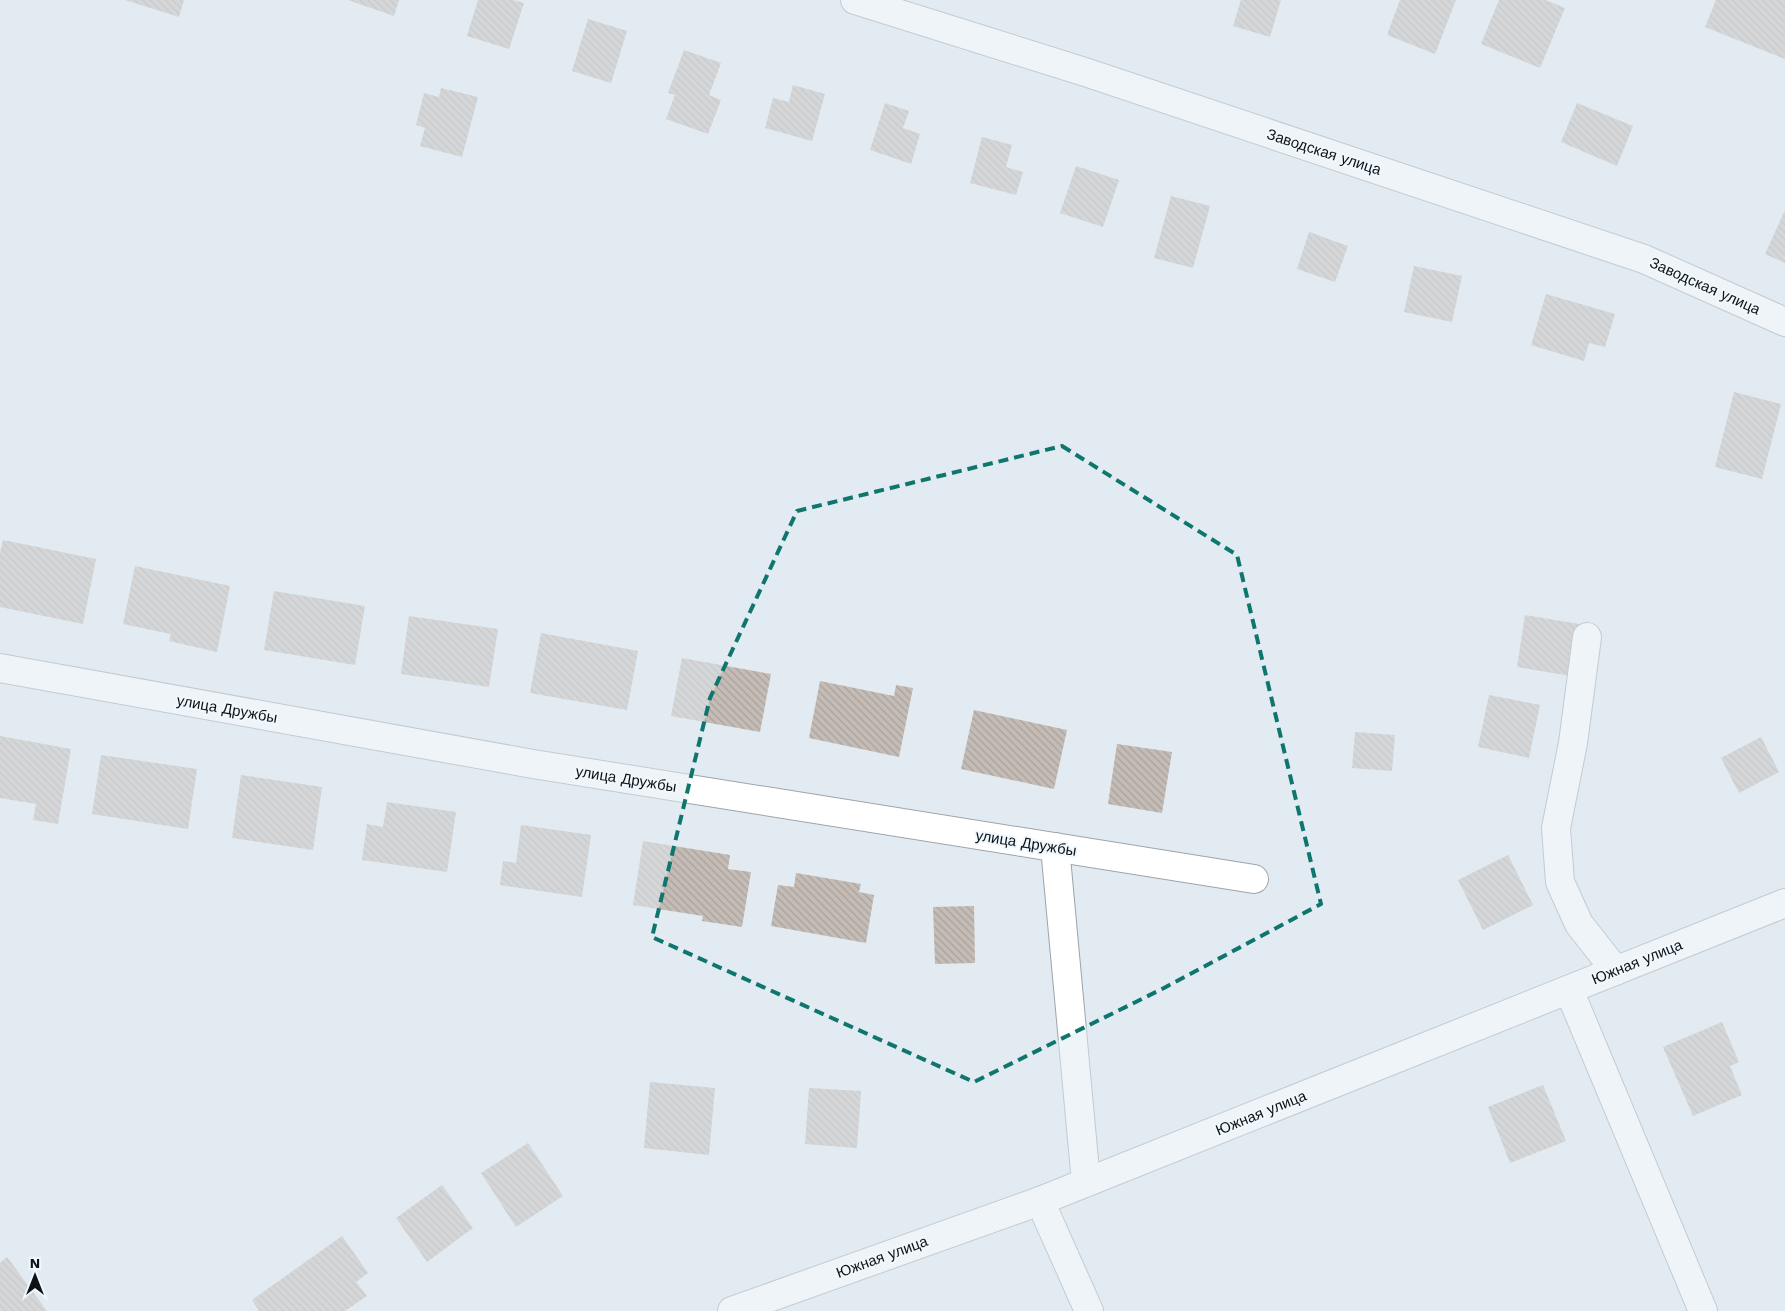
<svg xmlns="http://www.w3.org/2000/svg" width="1785" height="1311" viewBox="0 0 1785 1311" font-family="'Work Sans',sans-serif">
<style>
.building{fill:url(#building-back-hatch)}
.lines{fill:none;stroke-linecap:round;stroke-linejoin:round}
.minor-casing{stroke:#9da5ab;stroke-width:30}
.minor{stroke:#fff;stroke-width:28}
.marked{fill:none;stroke:#0f766e;stroke-width:4;stroke-dasharray:10 6;stroke-linejoin:round}
.labels{text-anchor:middle;dominant-baseline:central;stroke-width:4;stroke-linejoin:round;paint-order:stroke}
.street-label{font-size:15px;fill:#0f1214;stroke:#eff8ff}
</style>
<defs>
<pattern id="building-back-hatch" width="6" height="6" patternUnits="userSpaceOnUse" patternTransform="scale(1.25)"><rect width="6" height="6" fill="#c5bcb6"/><path d="M-1 5l2 2M0 0l6 6M5-1l2 2" fill="none" stroke="#a8a19c"/></pattern>
</defs>
<rect width="100%" height="100%" fill="#e2ebf2"/>
<g class="building">
<path d="M125 0H184L179 17Z"/>
<path d="M348 0H399L394 16Z"/>
<path d="M478 0H513L524 3 509 49 467 36Z"/>
<path d="M1241 0H1281L1270 37 1233 26Z"/>
<path d="M1400 0H1456L1435 54 1387 35Z"/>
<path d="M1499 0H1545L1565 8 1540 68 1481 44Z"/>
<path d="M1716 0H1785V59L1705 27Z"/>
<path d="M588 19 627 31 611 83 572 71Z"/>
<path d="M684 50 721 63 709 95 721 100 708 134 666 119 675 95 668 93Z"/>
<path d="M793 85 825 94 812 141 765 128 773 98 789 102Z"/>
<path d="M441 88 478 97 462 157 420 146 425 128 416 125 424 93 439 97Z"/>
<path d="M885 103 909 111 903 128 920 134 911 164 870 150Z"/>
<path d="M1577 103 1633 126 1617 166 1561 142Z"/>
<path d="M982 137 1012 145 1006 167 1023 172 1016 195 970 183Z"/>
<path d="M1076 166 1119 180 1103 227 1060 213Z"/>
<path d="M1171 196 1210 206 1193 268 1154 258Z"/>
<path d="M1785 210V263L1765 254Z"/>
<path d="M1309 232 1348 246 1335 282 1297 269Z"/>
<path d="M1414 266 1462 276 1452 322 1404 312Z"/>
<path d="M1546 294 1615 314 1605 347 1589 343 1584 361 1531 345Z"/>
<path d="M1734 392 1781 404 1762 479 1715 467Z"/>
<path d="M3 540 96 559 83 624 0 607V553Z"/>
<path d="M135 566 230 586 217 652 169 641 171 634 123 624Z"/>
<path d="M274 591 365 606 355 665 264 650Z"/>
<path d="M1525 615 1579 624 1571 676 1517 667Z"/>
<path d="M409 616 498 629 489 687 401 674Z"/>
<path d="M541 633 638 651 627 710 530 693Z"/>
<path d="M682 658 771 674 760 732 671 716Z"/>
<path d="M820 681 894 696 896 685 913 688 899 757 809 738Z"/>
<path d="M1489 695 1540 705 1529 758 1478 747Z"/>
<path d="M974 710 1067 730 1054 789 961 769Z"/>
<path d="M1355 732 1395 735 1392 771 1352 768Z"/>
<path d="M0 736 71 749 58 824 33 820 36 804 0 798Z"/>
<path d="M1761 737 1779 772 1739 793 1721 758Z"/>
<path d="M1117 744 1172 752 1162 813 1108 804Z"/>
<path d="M101 755 197 769 188 829 92 814Z"/>
<path d="M241 775 322 787 313 850 232 838Z"/>
<path d="M387 802 456 812 447 872 362 860 367 824 383 827Z"/>
<path d="M521 825 591 835 582 897 500 885 503 861 516 863Z"/>
<path d="M643 841 730 855 728 869 751 872 742 927 702 921 703 916 633 905Z"/>
<path d="M1508 855 1533 905 1483 930 1458 880Z"/>
<path d="M796 873 861 884 859 892 874 895 866 943 771 926 778 885 794 887Z"/>
<path d="M974 906 975 963 935 964 933 907Z"/>
<path d="M1722 1022 1739 1062 1730 1066 1742 1095 1693 1116 1663 1047Z"/>
<path d="M650 1082 715 1088 709 1155 644 1148Z"/>
<path d="M1543 1085 1566 1141 1510 1163 1488 1107Z"/>
<path d="M809 1088 861 1091 857 1148 805 1144Z"/>
<path d="M528 1143 563 1196 516 1227 481 1173Z"/>
<path d="M442 1185 473 1228 427 1262 396 1218Z"/>
<path d="M342 1236 368 1273 356 1282 367 1296 345 1311H259L252 1300Z"/>
<path d="M7 1257 47 1311H0V1263Z"/>
</g>
<g class="lines">
<defs>
<g id="minor">
<path d="M855 0 1085 72 1644 259 1785 322"/>
<path d="M1587 637 1573 743 1556 828 1560 882 1579 924 1616 971"/>
<path d="M0 668 533 764 1254 879"/>
<path d="M1055 847 1086 1182"/>
<path d="M1569 990 1703 1311"/>
<path d="M1040 1201 1089 1311"/>
<path d="M732 1311 1040 1201 1785 903"/>
</g>
</defs>
<use href="#minor" class="minor-casing"/>
<use href="#minor" class="minor"/>
</g>
<path d="M0 0H1785V1311H0ZM1062 446 1237 555 1321 904 1164 988 974 1082 652 937 710 698 797 511Z" fill="#e2ebf2" fill-opacity=".55" fill-rule="evenodd"/>
<path class="marked" d="M1062 446 1237 555 1321 904 1164 988 974 1082 652 937 710 698 797 511Z"/>
<g class="labels">
<g class="street-label">
<text transform="translate(1324 152) rotate(18)">Заводская улица</text>
<text transform="translate(1705 286) rotate(24)">Заводская улица</text>
<text transform="translate(227 709) rotate(10)">улица Дружбы</text>
<text transform="translate(626 779) rotate(9)">улица Дружбы</text>
<text transform="translate(1026 843) rotate(9)">улица Дружбы</text>
<text transform="translate(1637 962) rotate(-22)">Южная улица</text>
<text transform="translate(1261 1113) rotate(-22)">Южная улица</text>
<text transform="translate(882 1257) rotate(-20)">Южная улица</text>
</g>
</g>
<g transform="translate(35 1276)" stroke="#eff8ff" stroke-width="4" paint-order="stroke">
<path d="M0-4L9 19L0 12L-9 19Z" fill="#0f1214"/>
<text y="-8" font-size="14" font-weight="bold" text-anchor="middle" fill="#0f1214">N</text>
</g>
</svg>
